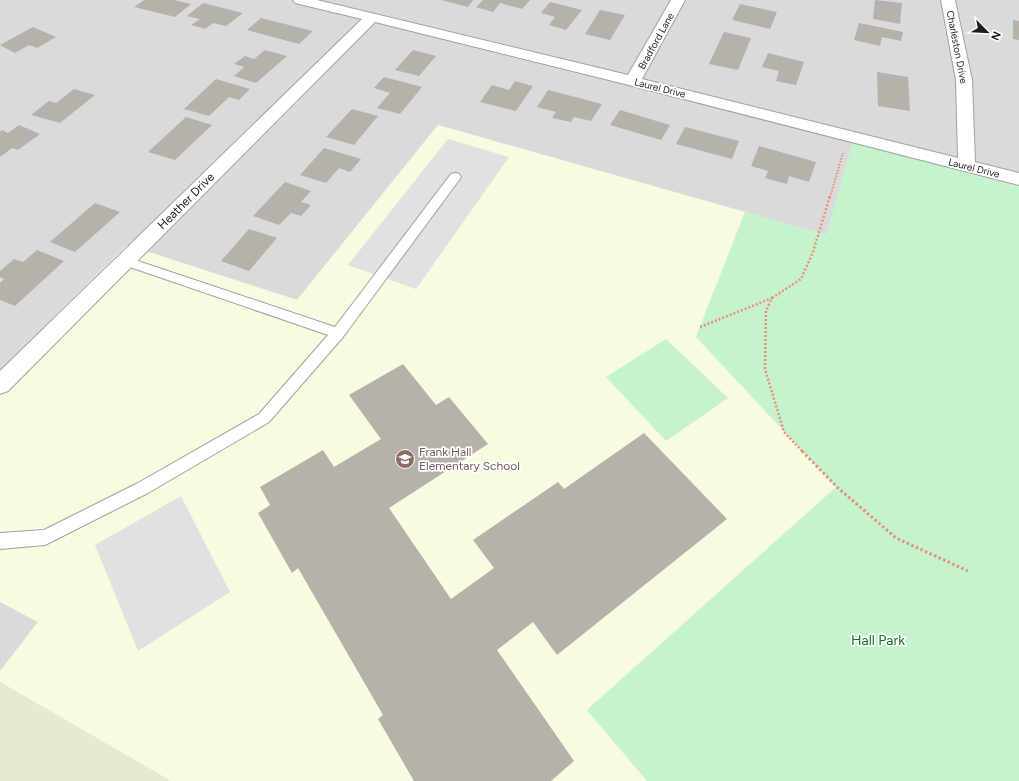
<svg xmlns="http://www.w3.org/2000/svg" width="1019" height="781" viewBox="0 0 1019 781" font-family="Figtree,sans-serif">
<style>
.residential{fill:#dbdada}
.education{fill:#f8fbdf}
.farmland{fill:#e5ead1}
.park{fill:#c5f3ce}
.parking{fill:#e1e1e1}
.building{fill:#b6b1aa}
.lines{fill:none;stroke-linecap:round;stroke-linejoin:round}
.lane-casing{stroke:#a1a1a1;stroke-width:2}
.street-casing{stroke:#a1a1a1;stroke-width:2}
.path-far2{stroke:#ea9178;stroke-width:2;stroke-dasharray:1.5 1.5;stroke-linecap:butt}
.path-far1{stroke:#ea9178;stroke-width:2.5;stroke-dasharray:2 2;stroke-linecap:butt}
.path{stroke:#ea9178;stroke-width:3;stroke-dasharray:2.5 2.5;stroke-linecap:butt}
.lane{fill:#fff;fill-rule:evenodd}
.street{fill:#fff;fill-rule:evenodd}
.labels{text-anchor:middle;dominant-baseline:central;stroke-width:3.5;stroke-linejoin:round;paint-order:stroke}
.far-street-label{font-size:10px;fill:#1d1d1d;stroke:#fff}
.street-label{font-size:12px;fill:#1d1d1d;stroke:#fff}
.education-label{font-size:12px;fill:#785e54;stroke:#fff;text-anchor:start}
.near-park-label{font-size:14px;fill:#176f28;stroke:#fff}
</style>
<rect width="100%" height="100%" fill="#edebe4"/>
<g class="residential">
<path d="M0 0H1019V186L826 235 438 125 297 300 127 245 0 370Z"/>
<path d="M0 602 38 622 0 671Z"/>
</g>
<path class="education" d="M438 125 745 212 696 337 837 487 587 710 647 781H171L0 682V671L38 622 0 602V370L127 245 297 300Z"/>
<path class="farmland" d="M0 682 171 781H0Z"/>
<g class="park">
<path d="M854 137 1019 179V781H647L587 710 836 487 696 337 745 212 826 235Z"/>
<path d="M666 339 728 398 666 441 606 377Z"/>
</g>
<g class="parking">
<path d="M448 139 509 157 416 289 348 265Z"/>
<path d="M181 496 230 592 138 651 95 545Z"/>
</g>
<g class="building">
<path d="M144 0H174L191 4 175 17 134 7Z"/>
<path d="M441 0H473L468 7Z"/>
<path d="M483 0H530L522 9 500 3 493 12 476 7Z"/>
<path d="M875 0 902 3 900 24 873 19Z"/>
<path d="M550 2 582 10 566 30 549 25 555 17 541 13Z"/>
<path d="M203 3 243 13 226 26 213 23 205 29 191 25 200 19 187 16Z"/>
<path d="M740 4 777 12 770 29 732 20Z"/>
<path d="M600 10 625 15 610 40 585 34Z"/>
<path d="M261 18 313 31 299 44 247 30Z"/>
<path d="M1013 20 1019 21V40L1013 39Z"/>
<path d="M859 23 903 32 901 41 882 37 880 46 854 40Z"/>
<path d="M33 27 56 37 37 48 29 45 15 53 0 45Z"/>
<path d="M724 32 751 38 738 70 709 64Z"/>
<path d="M265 50 287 56 256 83 234 76 244 67 234 64 245 56 254 59Z"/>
<path d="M413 50 436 56 419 76 395 70Z"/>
<path d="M768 53 804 62 796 85 776 81 779 71 762 67Z"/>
<path d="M877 72 908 77 910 111 878 106Z"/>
<path d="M384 77 422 87 400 114 377 108 390 93 374 88Z"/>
<path d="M216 79 250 89 239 100 229 97 209 116 184 109Z"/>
<path d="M515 81 533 86 516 111 480 102 492 85 509 90Z"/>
<path d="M74 89 95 95 60 123 31 115 49 101 56 103Z"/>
<path d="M548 90 602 104 591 121 574 117 571 122 552 118 556 112 537 107Z"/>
<path d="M352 109 378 116 354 145 326 137Z"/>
<path d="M620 110 670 125 661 140 610 125Z"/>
<path d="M186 117 212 125 175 160 148 152Z"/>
<path d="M19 125 40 134 18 150 12 148 0 157V132L2 130 8 133Z"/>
<path d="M685 127 739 141 732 159 676 144Z"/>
<path d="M759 146 816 162 809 182 789 176 787 184 765 178 768 171 751 166Z"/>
<path d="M324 148 361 159 350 172 339 168 326 183 300 175Z"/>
<path d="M285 182 311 191 301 202 311 205 301 216 291 213 279 225 253 216Z"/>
<path d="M95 203 120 212 75 252 50 242Z"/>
<path d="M249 229 277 238 249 271 221 261Z"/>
<path d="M37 250 64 261 15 306 0 300V283L4 279 0 277V271L14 259 23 262Z"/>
<path d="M403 364 436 405 449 397 488 444 389 508 451 599 494 568 473 540 558 482 564 489 644 433 727 519 557 655 533 622 497 650 574 761 551 781H414L378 719 383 715 298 568 292 573 258 513 270 505 260 487 323 450 334 467 381 439 349 395Z"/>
</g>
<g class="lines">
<defs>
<path id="lane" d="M455 173 459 174 461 177 459 180 343 337 269 422 148 493 51 542 45 545 0 549V533L44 530 138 483 259 414 328 335 121 264 119 261 121 258 125 256 129 258 335 327 451 174Z"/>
<path id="street" d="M293 0H317L628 75 671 0H685L642 79 958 158 956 80 941 0H955L972 80 975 162 1019 173V185L629 85 375 22 8 391 0 394V371L362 19 295 3Z"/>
</defs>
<use href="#lane" class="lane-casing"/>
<use href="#street" class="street-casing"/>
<path class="path-far2" d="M830 197 843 153"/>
<g class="path-far1">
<path d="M772 298 801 279 813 252 830 196"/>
<path d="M700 327 772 298 766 311 765 369 784 432 803 452"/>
</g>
<path class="path" d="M802 451 837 487 896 538 968 571"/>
<use href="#lane" class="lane"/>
<use href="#street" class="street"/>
</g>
<defs>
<symbol id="school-disc" viewBox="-11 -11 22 22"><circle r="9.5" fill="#8d6e63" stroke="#fff"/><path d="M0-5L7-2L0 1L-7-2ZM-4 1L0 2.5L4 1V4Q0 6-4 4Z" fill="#fff"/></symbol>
</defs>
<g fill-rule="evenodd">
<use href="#school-disc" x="394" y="448" width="22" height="22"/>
</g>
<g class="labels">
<g class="far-street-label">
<text transform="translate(656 41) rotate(-61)">Bradford Lane</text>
<text transform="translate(957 47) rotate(79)">Charleston Drive</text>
<text transform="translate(660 88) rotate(14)">Laurel Drive</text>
<text transform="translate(974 168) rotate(14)">Laurel Drive</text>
</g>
<g class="street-label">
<text transform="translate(186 201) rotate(-45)">Heather Drive</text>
</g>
<g class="education-label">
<text x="419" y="452">Frank Hall<tspan x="419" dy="14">Elementary School</tspan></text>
</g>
<g class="near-park-label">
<text x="878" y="640">Hall Park</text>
</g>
</g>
<g transform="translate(987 32) rotate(114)" stroke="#ffffff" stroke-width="3" paint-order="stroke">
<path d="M0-3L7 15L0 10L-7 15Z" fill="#1d1d1d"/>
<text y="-6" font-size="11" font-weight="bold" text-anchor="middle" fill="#1d1d1d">N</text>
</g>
</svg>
